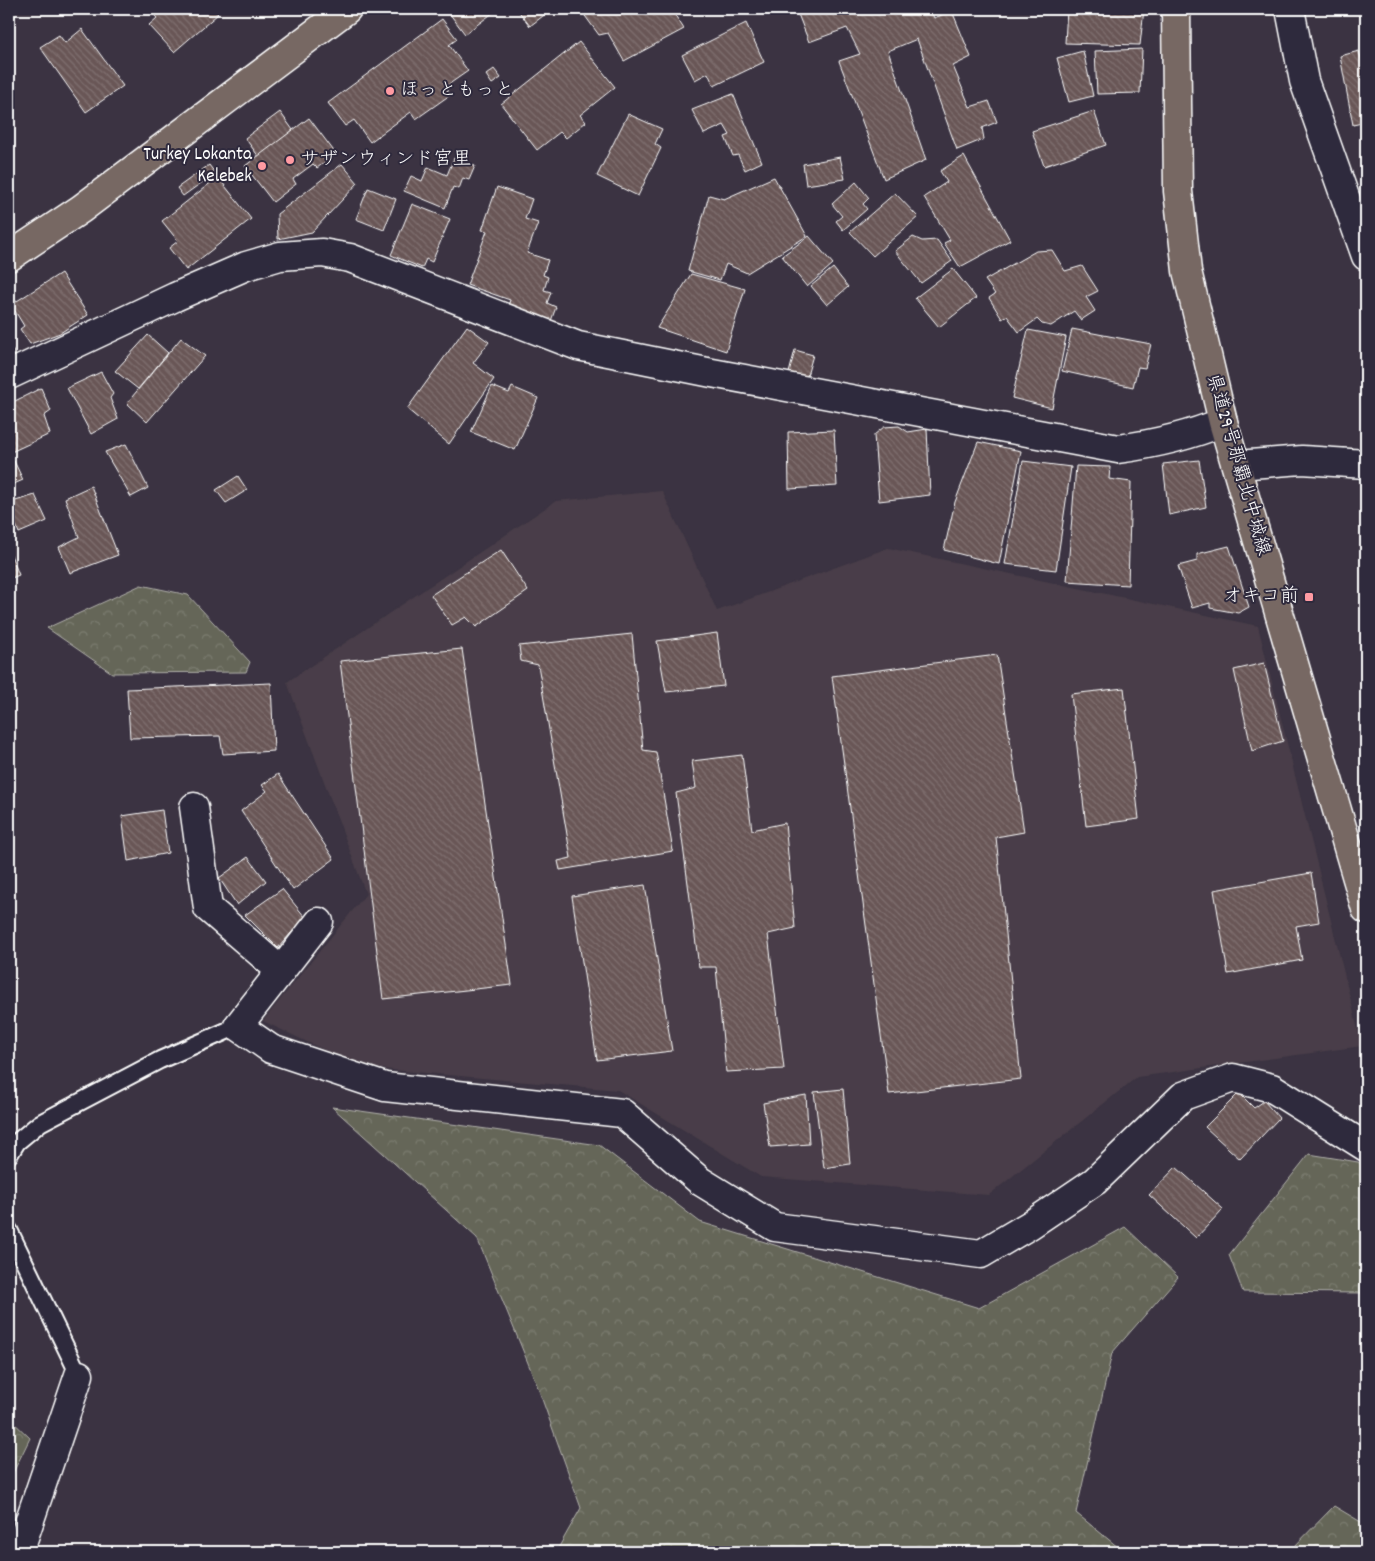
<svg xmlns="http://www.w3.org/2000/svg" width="1375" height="1561" viewBox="0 0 1375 1561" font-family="Dekko,'Klee One',sans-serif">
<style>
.built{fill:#493e48}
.forest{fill:url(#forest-crowns);stroke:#b2b2ac}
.building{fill:url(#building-back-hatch);stroke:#fff}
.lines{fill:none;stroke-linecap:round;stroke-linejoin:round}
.service-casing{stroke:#fff;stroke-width:20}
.minor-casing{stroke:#fff;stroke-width:31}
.primary-casing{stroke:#fff;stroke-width:31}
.service{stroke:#2f2a3d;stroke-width:16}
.minor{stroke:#2f2a3d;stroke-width:28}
.primary{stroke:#776864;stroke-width:28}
.poi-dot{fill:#ff9aa2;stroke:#2f2a3d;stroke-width:2}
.labels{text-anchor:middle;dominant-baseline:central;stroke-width:4;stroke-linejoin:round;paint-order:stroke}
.poi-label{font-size:19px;fill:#fff;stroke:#2f2a3d;text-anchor:start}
.street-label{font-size:19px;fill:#fff;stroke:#2f2a3d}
</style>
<defs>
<pattern id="forest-crowns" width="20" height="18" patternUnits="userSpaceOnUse" patternTransform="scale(1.25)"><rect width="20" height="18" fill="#656658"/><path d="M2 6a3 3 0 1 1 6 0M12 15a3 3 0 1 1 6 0" fill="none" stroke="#7c7d71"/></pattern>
<pattern id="building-back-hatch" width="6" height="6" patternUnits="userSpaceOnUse" patternTransform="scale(1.25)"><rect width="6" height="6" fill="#695757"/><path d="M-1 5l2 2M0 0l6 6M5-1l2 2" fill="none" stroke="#807070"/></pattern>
</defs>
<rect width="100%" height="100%" fill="#3b3342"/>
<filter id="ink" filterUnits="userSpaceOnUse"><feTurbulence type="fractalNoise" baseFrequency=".02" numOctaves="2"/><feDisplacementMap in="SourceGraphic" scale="10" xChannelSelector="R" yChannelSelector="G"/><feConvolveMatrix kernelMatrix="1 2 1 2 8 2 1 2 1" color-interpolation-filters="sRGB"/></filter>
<g filter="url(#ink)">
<path class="built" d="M662 491 717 611 888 548 1258 626 1362 1046 1137 1077 989 1195 761 1177 618 1090 360 1067 263 1021 366 894 287 682 556 501Z"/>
<g class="forest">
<path d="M141 585 188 595 250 662 246 672 112 673 47 628Z"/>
<path d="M332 1107 599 1145 700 1222 979 1308 1125 1227 1178 1277 1112 1353 1076 1513 1124 1552H556L581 1508 537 1385 477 1238Z"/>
<path d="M1309 1154 1358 1162 1366 1168V1293L1243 1292 1229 1255Z"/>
<path d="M9 1418 30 1438 9 1481Z"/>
<path d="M1334 1506 1366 1525V1552H1289Z"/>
</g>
<g class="building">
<path d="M149 9H213L218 14 174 52 149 25 157 18Z"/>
<path d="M446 9H498L465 34Z"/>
<path d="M517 9H552L530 26Z"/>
<path d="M580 9H671L684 29 624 61 608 33 599 35Z"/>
<path d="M796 9H930L934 18 952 11 971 57 953 66 970 107 989 101 997 122 982 128 984 139 957 150 917 39 888 51 926 160 884 179 839 61 860 54 847 28 809 42Z"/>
<path d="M1067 9H1144L1140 45 1065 43Z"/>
<path d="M442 19 457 39 449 45 468 71 445 87 450 95 416 119 411 112 370 142 354 120 345 126 328 103Z"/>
<path d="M746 23 764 62 714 86 708 73 695 80 682 55Z"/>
<path d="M82 29 123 86 86 112 40 47 59 35 65 43Z"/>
<path d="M579 42 615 87 580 115 586 122 566 138 560 132 537 150 501 104Z"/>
<path d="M1142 49 1140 93 1097 94 1095 51Z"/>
<path d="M1083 51 1093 96 1069 102 1057 58Z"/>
<path d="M1359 51 1365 72H1366V122L1353 125 1340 56Z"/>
<path d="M494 69 501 78 492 84 486 75Z"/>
<path d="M733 94 762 162 745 170 738 155 733 156 725 137 730 135 724 125 704 134 692 110Z"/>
<path d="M1094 111 1106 145 1044 166 1032 131Z"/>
<path d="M280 112 293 130 259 157 245 138Z"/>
<path d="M628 114 662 129 655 144 661 148 638 196 597 176Z"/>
<path d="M309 118 336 154 317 168 313 164 293 179 296 184 273 202 245 166Z"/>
<path d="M964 156 1010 240 960 267 944 243 950 240 924 197 947 182 940 171Z"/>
<path d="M840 157 845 179 806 185 803 164Z"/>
<path d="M454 158 475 166 469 180 463 178 459 189 453 187 445 208 404 191 411 176 422 181 428 167 447 175Z"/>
<path d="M342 164 358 183 312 232 278 239 277 214Z"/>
<path d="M209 165 215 173 183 196 177 188Z"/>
<path d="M218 177 251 219 186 270 169 248 178 241 162 221Z"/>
<path d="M774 177 807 236 747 273 726 264 720 280 688 271 709 195 724 199Z"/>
<path d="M856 182 869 198 863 204 867 209 843 230 836 221 842 216 832 204Z"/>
<path d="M497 187 532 199 525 219 538 223 527 253 548 260 543 275 548 277 544 290 551 292 547 303 556 307 551 321 508 306 510 300 467 285 487 231 482 230Z"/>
<path d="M368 188 396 199 384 230 356 219Z"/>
<path d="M895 193 918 217 873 256 850 232Z"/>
<path d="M412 204 450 219 432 262 426 259 422 268 391 255Z"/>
<path d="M809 236 833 264 807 287 782 256Z"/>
<path d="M913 237 922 241 937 240 952 261 921 283 895 251Z"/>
<path d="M1052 250 1065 271 1082 266 1098 291 1086 297 1095 311 1081 320 1074 311 1051 326 1042 324 1037 319 1019 332 1007 316 1002 319 989 298 995 294 985 280 1036 251Z"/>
<path d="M833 268 848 287 827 305 811 286Z"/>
<path d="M953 269 976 298 939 327 915 298Z"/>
<path d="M61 273 88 315 60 333 30 344 20 329 24 326 15 311 10 314 9 313V306Z"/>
<path d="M691 274 745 289 726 351 657 328Z"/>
<path d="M467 326 489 342 473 363 494 379 449 444 407 409Z"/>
<path d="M1072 329 1151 344 1145 368 1138 367 1133 387 1062 371Z"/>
<path d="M1028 330 1066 337 1052 408 1012 398Z"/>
<path d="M9 331 13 340 9 343 14 353 9 356Z"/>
<path d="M148 335 168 353 138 389 115 371Z"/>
<path d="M181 338 205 356 147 422 127 403Z"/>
<path d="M795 350 813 355 806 379 789 373Z"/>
<path d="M101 372 113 394 110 398 118 419 91 434 67 388Z"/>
<path d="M492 386 509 393 512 387 538 398 515 450 471 432Z"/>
<path d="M41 388 51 411 44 416 50 434 9 453V404Z"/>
<path d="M899 426 908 432 927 429 930 495 879 501 874 435 884 427Z"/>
<path d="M834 430 837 486 789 489 788 432Z"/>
<path d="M978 442 1021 451 999 564 944 550 955 502Z"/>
<path d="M126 444 148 488 131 497 105 452Z"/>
<path d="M1199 460 1206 507 1169 515 1163 464Z"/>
<path d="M14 461 23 480 9 486V463Z"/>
<path d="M1023 461 1071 467 1056 570 1005 564Z"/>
<path d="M1076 466 1110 467 1109 479 1131 482 1128 585 1067 581Z"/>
<path d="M238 476 247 490 226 503 216 490Z"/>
<path d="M91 486 118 555 70 573 59 547 79 537 65 498Z"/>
<path d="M35 495 47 521 19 533 9 509V503Z"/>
<path d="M1229 546 1249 607 1238 613 1210 608V603L1192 608 1178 566 1197 561V554Z"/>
<path d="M9 550 19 575 9 579Z"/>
<path d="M501 550 528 591 476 627 466 617 452 625 431 595Z"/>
<path d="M717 633 724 686 666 692 657 641Z"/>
<path d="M632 634 643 750 656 752 673 851 560 870 558 861 571 858 538 665 521 661 519 646Z"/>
<path d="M462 649 512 985 383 999 340 661Z"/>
<path d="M997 655 1024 832 996 837 1021 1079 889 1094 832 676Z"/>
<path d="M1264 663 1283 741 1252 751 1234 670Z"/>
<path d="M271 683 274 751 223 754 220 736 130 738 127 689Z"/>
<path d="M1124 688 1139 819 1086 826 1071 694Z"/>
<path d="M742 755 752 830 785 823 795 928 768 934 784 1069 726 1072 716 967H699L676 793 696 788 692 761Z"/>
<path d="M278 774 334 859 293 890 241 811 267 791 262 785Z"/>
<path d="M162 810 168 853 128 861 122 816Z"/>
<path d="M248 857 266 881 237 905 219 878Z"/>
<path d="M1311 873 1319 922 1296 926 1302 960 1228 974 1214 890Z"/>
<path d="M645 885 672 1051 597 1060 572 896Z"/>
<path d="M282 889 305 917 278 948 245 915Z"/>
<path d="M843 1089 850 1164 824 1168 814 1092Z"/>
<path d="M1239 1093 1254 1108 1264 1101 1279 1118 1240 1159 1205 1127Z"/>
<path d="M806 1095 809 1144 770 1147 763 1103Z"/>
<path d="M1176 1167 1223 1209 1196 1238 1149 1195Z"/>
</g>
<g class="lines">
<defs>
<g id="service">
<path d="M9 1155 17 1142 40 1123 160 1060 238 1026"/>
<path d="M9 1230 79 1375"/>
</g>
<g id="minor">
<path d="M1290 9 1304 81 1366 256"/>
<path d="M9 375 175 297 246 266 280 256 322 253 350 258 578 346 712 373 1118 449C1155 444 1189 436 1223 422"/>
<path d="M1237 465 1302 460 1366 464"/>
<path d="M194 807 208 908 281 971"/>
<path d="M319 922 238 1026 271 1049 385 1087 622 1113 700 1181 775 1227 981 1254 1030 1225 1095 1181 1183 1096 1233 1078 1272 1088 1366 1147"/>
<path d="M19 1552 79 1375"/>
</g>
<g id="primary">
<path d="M1176 9 1178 191 1187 271 1223 422 1366 909"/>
<path d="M9 257 81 209 347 9"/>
</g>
</defs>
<use href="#service" class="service-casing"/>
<use href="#minor" class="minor-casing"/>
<use href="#primary" class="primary-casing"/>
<use href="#service" class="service"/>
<use href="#minor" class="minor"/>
<use href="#primary" class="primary"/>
</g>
</g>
<g class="poi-dot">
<circle cx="390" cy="91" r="5"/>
<circle cx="290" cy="160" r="5"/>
<circle cx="262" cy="166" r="5"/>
<rect x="1304" y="592" width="10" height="10" rx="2.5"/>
</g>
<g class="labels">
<g class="poi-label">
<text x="400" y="91">ほっともっと</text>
<text x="252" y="155" text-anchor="end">Turkey Lokanta<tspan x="252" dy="22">Kelebek</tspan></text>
<text x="300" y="160">サザンウィンド宮里</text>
<text x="1299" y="597" text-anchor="end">オキコ前</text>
</g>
<g class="street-label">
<text transform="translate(1237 465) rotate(74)">県道29号那覇北中城線</text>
</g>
</g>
<rect width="1375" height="1561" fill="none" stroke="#2f2a3d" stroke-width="30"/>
<rect x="15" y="15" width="1345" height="1531" fill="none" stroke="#fff" stroke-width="2" filter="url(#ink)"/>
</svg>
